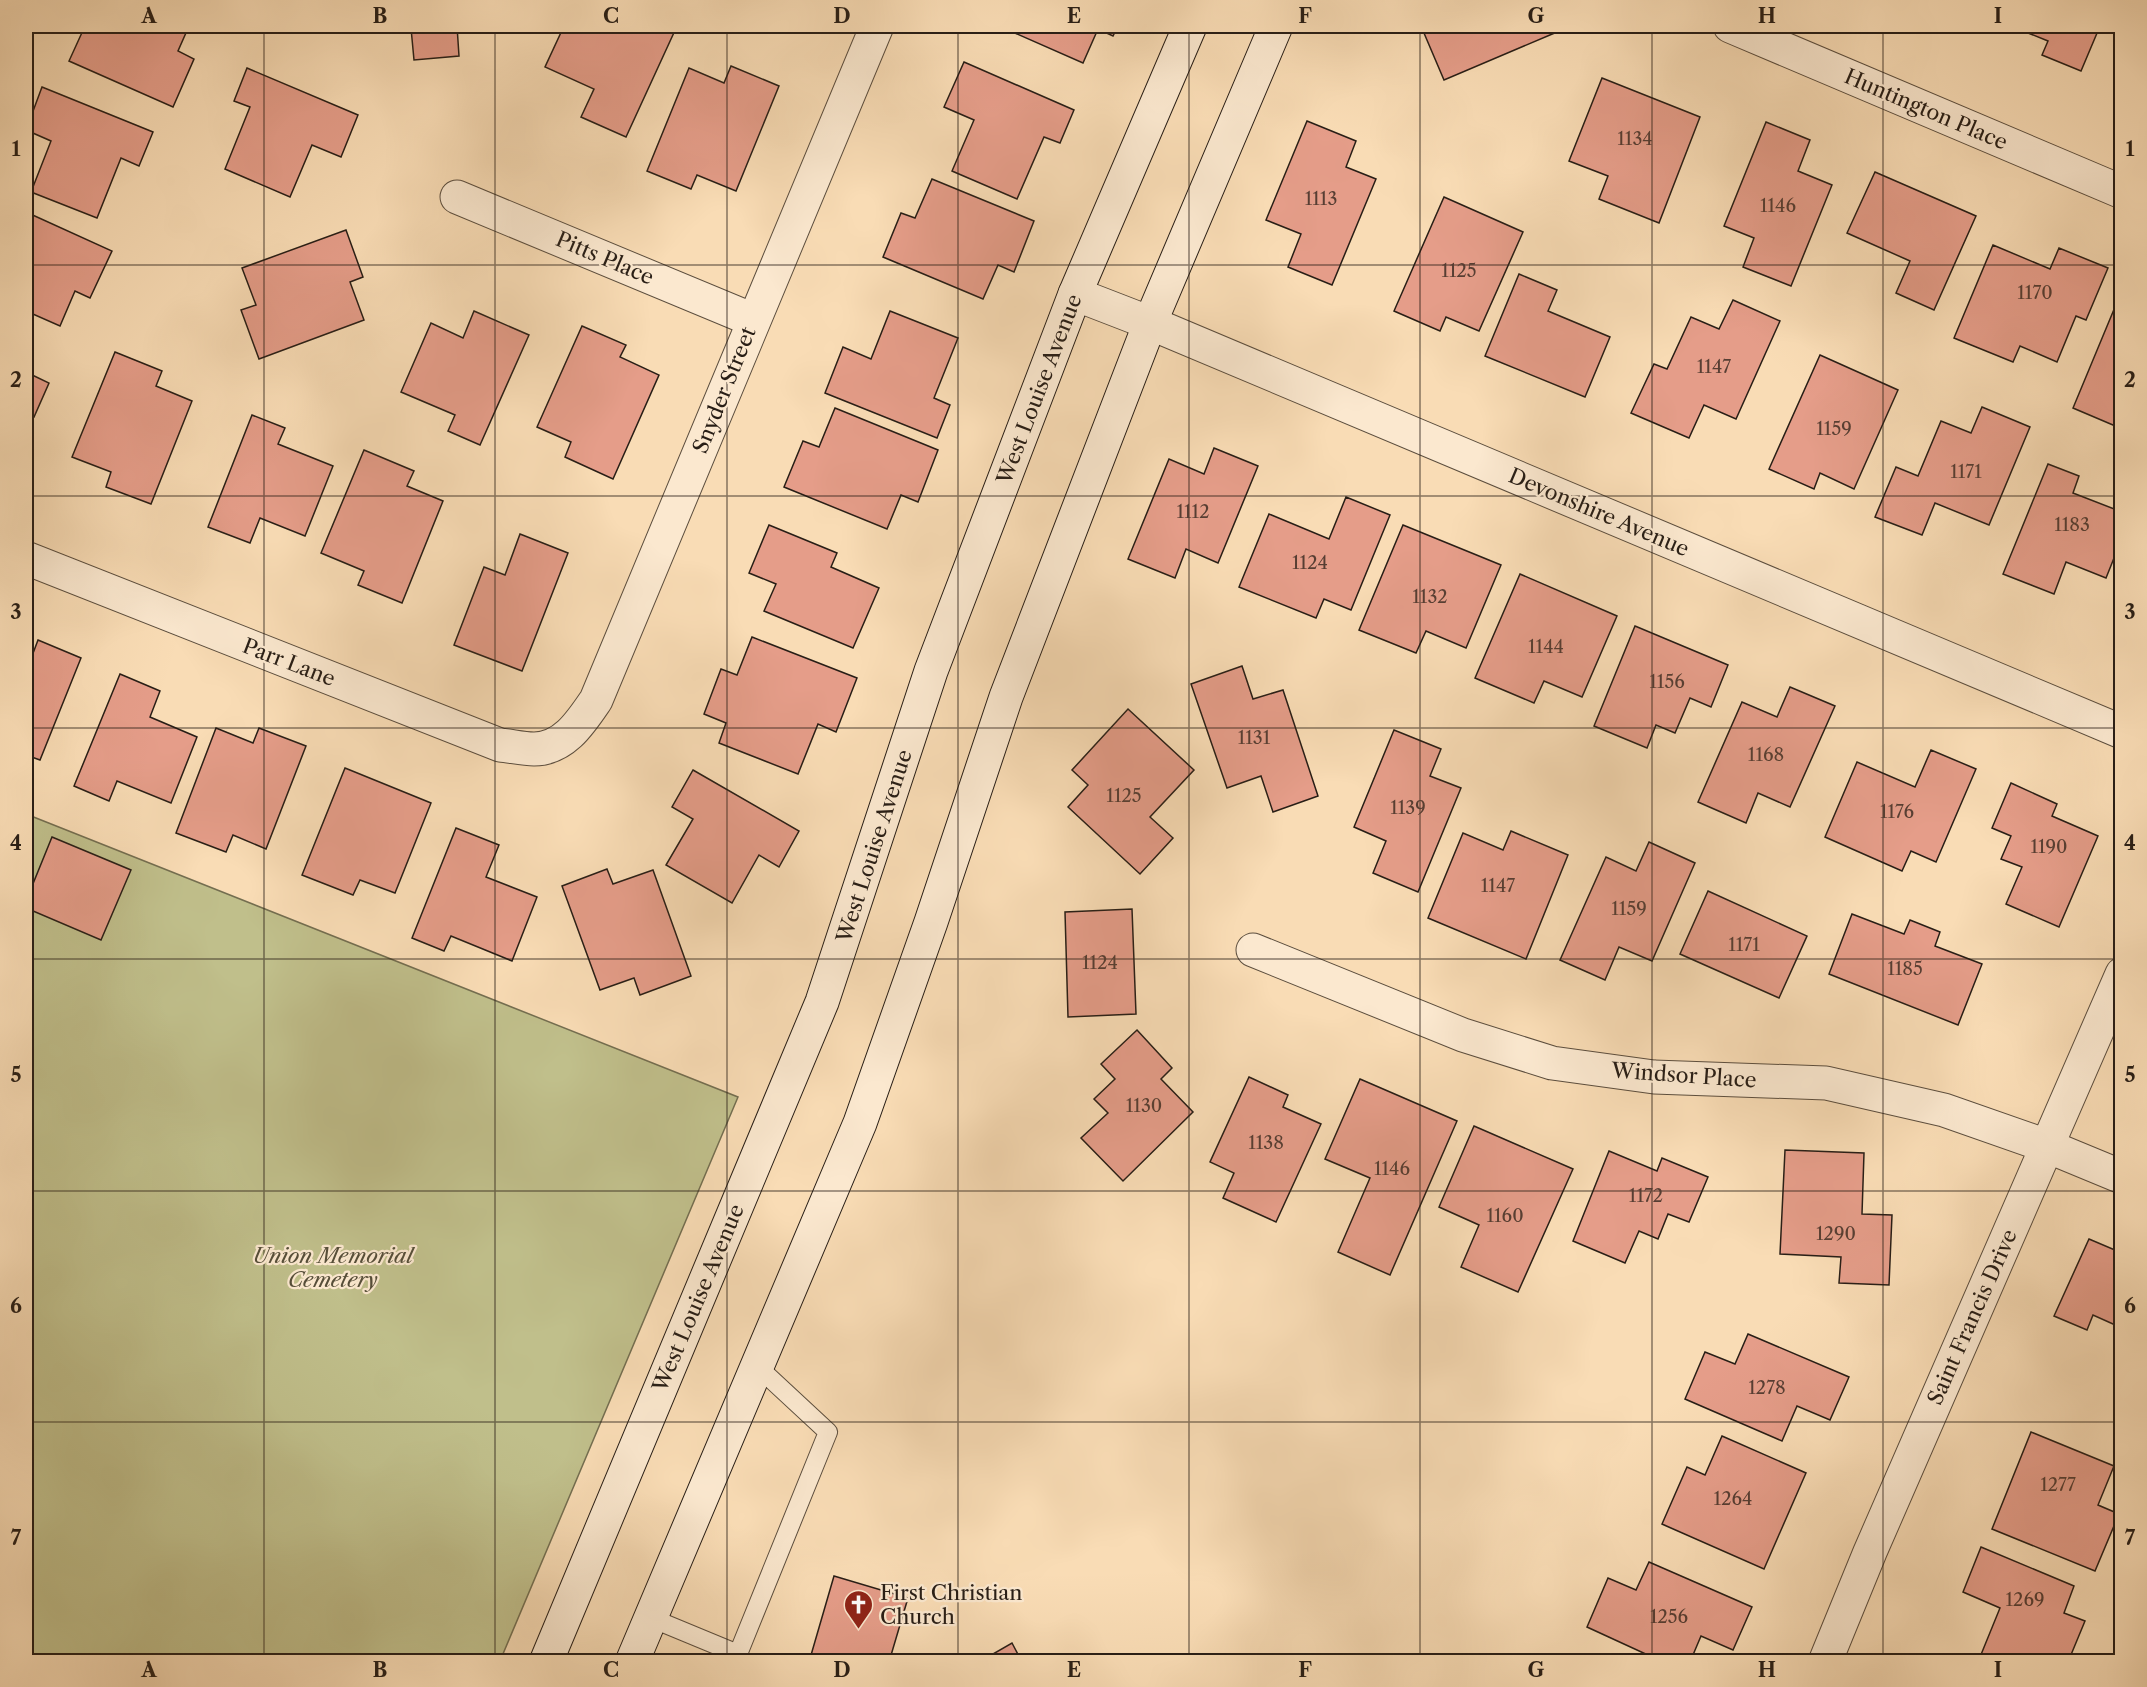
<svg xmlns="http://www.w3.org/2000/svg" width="2147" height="1687" viewBox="0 0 2147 1687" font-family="'Libre Caslon Text',serif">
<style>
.green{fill:#c0bf8b;stroke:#746e50;stroke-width:1.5}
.building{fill:#e59d89;stroke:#281e16;stroke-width:1.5}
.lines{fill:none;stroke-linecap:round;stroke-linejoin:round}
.service-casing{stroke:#5c4e3e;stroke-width:20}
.minor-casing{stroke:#5c4e3e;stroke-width:35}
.secondary-casing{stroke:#281e16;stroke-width:35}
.service{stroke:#fbe8cf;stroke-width:18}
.minor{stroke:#fbe8cf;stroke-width:33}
.secondary{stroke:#fbe8cf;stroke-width:33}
.grid{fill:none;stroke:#281e16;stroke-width:1.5;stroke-opacity:0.55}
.labels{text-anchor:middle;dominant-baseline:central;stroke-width:4.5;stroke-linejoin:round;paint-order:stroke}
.number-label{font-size:18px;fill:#573e33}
.street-label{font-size:21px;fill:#281e16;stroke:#fbe8cf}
.park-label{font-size:21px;font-style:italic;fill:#564e39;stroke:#fbe8cf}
.poi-label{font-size:21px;fill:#281e16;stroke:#fbe8cf;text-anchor:start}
.neatline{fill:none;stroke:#281e16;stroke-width:2}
.grid-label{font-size:20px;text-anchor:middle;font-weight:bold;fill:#281e16}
</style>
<rect width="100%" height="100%" fill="#f9dcb5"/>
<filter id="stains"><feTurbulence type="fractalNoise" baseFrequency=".00333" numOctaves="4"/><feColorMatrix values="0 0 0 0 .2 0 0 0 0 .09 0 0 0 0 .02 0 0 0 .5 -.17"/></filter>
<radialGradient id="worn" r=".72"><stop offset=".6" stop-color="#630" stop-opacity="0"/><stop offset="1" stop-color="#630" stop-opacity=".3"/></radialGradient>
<path class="green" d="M26 814 738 1097 500 1661H26Z"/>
<g class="building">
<path d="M85 26H189L178 51 194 59 173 107 69 61Z"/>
<path d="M388 26H457L459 56 414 60 411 28 388 30Z"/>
<path d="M564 26H677L626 137 581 117 594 89 545 67Z"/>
<path d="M999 26H1118L1113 36 1098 29 1083 63Z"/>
<path d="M1421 26H1555L1557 32 1444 80Z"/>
<path d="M2011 26H2100L2081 71 2042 55 2048 41Z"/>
<path d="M964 62 1074 110 1060 143 1044 137 1017 199 952 171 974 120 944 107Z"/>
<path d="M731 66 779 86 736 191 697 175 691 189 647 171 689 68 724 83Z"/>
<path d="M247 68 358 115 341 157 312 145 290 197 225 169 250 107 234 101Z"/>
<path d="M1602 78 1700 117 1659 223 1599 199 1608 176 1569 161Z"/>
<path d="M42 87 153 132 139 166 121 158 97 218 31 192 51 141 26 130Z"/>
<path d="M1307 121 1356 141 1346 167 1376 179 1332 285 1288 267 1301 234 1266 220Z"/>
<path d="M1766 122 1810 140 1798 171 1832 185 1791 286 1743 267 1754 238 1724 226Z"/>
<path d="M1875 172 1976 216 1934 310 1896 293 1910 261 1847 233Z"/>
<path d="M932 179 1034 221 1014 272 998 265 983 299 883 257 901 213 915 218Z"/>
<path d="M1444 197 1523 232 1479 331 1446 317 1440 331 1394 311Z"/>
<path d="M26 212 112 251 90 298 75 291 60 326 26 311Z"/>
<path d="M346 230 363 277 350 282 364 320 259 359 241 310 256 305 242 268Z"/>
<path d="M1993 245 2050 269 2059 248 2108 268 2086 320 2076 316 2057 362 2020 346 2013 362 1954 338Z"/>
<path d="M1519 274 1557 290 1548 311 1610 337 1585 397 1485 356Z"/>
<path d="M1733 300 1780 321 1736 419 1704 405 1689 438 1631 413 1654 364 1667 369 1691 317 1719 329Z"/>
<path d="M2115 307 2122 310V424L2120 428 2073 408Z"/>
<path d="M474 311 529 335 480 445 448 431 455 415 401 392 431 323 463 338Z"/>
<path d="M890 311 958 338 934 398 950 405 937 438 825 393 843 347 871 359Z"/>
<path d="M582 326 626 345 620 357 659 375 613 479 565 457 571 442 537 427Z"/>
<path d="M115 352 162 371 156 386 192 401 151 504 106 487 111 472 72 457Z"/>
<path d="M1820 355 1898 390 1854 489 1820 473 1814 489 1769 469Z"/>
<path d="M26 372 49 383 34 417 26 414Z"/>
<path d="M1982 407 2030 427 1989 525 1935 503 1922 535 1875 517 1896 467 1918 476 1941 421 1971 433Z"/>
<path d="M835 408 938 450 918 502 901 495 887 529 784 487 803 441 819 447Z"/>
<path d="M252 415 285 428 278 444 333 466 305 536 260 518 250 543 208 527Z"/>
<path d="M1214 448 1258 466 1218 563 1186 549 1175 578 1128 559 1169 459 1204 474Z"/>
<path d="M364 450 414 471 407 486 443 501 402 603 358 585 364 571 321 553Z"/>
<path d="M2048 464 2079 476 2073 493 2122 512V538L2106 578 2066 562 2054 594 2003 574Z"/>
<path d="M1346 497 1390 515 1351 610 1324 599 1316 618 1239 587 1269 514 1329 539Z"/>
<path d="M769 525 837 553 831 567 879 588 853 648 764 611 776 584 749 573Z"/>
<path d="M1403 525 1501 565 1466 648 1426 631 1416 653 1359 630Z"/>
<path d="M520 534 568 553 522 671 454 645 484 567 505 575Z"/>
<path d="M1520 574 1617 616 1582 697 1544 681 1534 703 1475 678Z"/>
<path d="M1635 626 1728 665 1711 707 1690 698 1675 733 1656 725 1647 748 1594 726Z"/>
<path d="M752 637 857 678 836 732 818 724 798 774 719 743 726 723 704 714 721 669 737 675Z"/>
<path d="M38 640 81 658 40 760 26 755V654L32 656Z"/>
<path d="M1242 666 1253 699 1283 690 1318 796 1273 812 1261 776 1227 788 1191 684Z"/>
<path d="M120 674 160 691 150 717 197 737 171 803 117 781 109 801 74 786Z"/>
<path d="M1790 687 1835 706 1790 807 1758 793 1746 823 1698 802 1742 702 1777 717Z"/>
<path d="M1128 709 1194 770 1150 817 1173 838 1140 874 1068 807 1088 785 1072 770Z"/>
<path d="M216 728 253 743 259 728 306 746 266 849 233 835 226 852 176 833Z"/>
<path d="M1394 730 1441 749 1430 776 1461 788 1418 892 1373 873 1386 841 1354 827Z"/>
<path d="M1931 750 1976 769 1936 862 1911 851 1902 871 1825 837 1857 762 1915 787Z"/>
<path d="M345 768 431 803 395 893 360 880 353 895 302 875Z"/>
<path d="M693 770 799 831 779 867 759 855 732 903 666 865 693 819 672 807Z"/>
<path d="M2011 783 2057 804 2052 816 2098 836 2059 927 2006 904 2022 867 2001 859 2011 836 1992 828Z"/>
<path d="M456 828 499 845 486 877 537 897 512 961 451 936 444 951 412 938Z"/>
<path d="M1511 831 1568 855 1526 959 1428 918 1463 833 1503 850Z"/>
<path d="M52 837 131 870 101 940 26 908V901Z"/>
<path d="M1649 842 1695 863 1652 961 1619 947 1605 980 1560 960 1606 857 1636 871Z"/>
<path d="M607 869 613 884 653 870 691 976 640 995 634 978 600 990 562 886Z"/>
<path d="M1708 891 1807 936 1779 998 1680 954Z"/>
<path d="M1132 909 1136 1014 1068 1017 1065 912Z"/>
<path d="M1852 914 1904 934 1910 920 1940 932 1935 946 1982 964 1958 1025 1829 974Z"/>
<path d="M1137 1030 1172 1068 1161 1079 1193 1112 1123 1181 1081 1138 1108 1113 1094 1099 1115 1079 1101 1064Z"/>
<path d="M1249 1077 1288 1095 1283 1107 1321 1124 1276 1222 1223 1198 1234 1173 1210 1162Z"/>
<path d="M1360 1079 1457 1121 1390 1275 1338 1252 1370 1178 1325 1159Z"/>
<path d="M1474 1126 1573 1169 1518 1292 1461 1267 1479 1225 1439 1207Z"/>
<path d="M1785 1150 1864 1153 1862 1214 1892 1215 1889 1285 1839 1283 1841 1257 1780 1254Z"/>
<path d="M1609 1151 1657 1171 1662 1158 1708 1177 1689 1222 1668 1214 1658 1239 1639 1231 1625 1263 1573 1241Z"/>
<path d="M2089 1239 2122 1253V1328L2093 1315 2087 1330 2054 1316Z"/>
<path d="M1748 1334 1849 1377 1830 1420 1797 1406 1782 1441 1685 1399 1705 1352 1735 1364Z"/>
<path d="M2031 1432 2114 1466 2098 1505 2119 1514 2095 1571 1992 1529Z"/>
<path d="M1722 1436 1806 1473 1764 1569 1662 1524 1687 1467 1705 1475Z"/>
<path d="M1981 1547 2074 1586 2064 1613 2085 1621 2068 1662H1978L2000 1608 1963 1592Z"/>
<path d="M1649 1562 1752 1607 1733 1650 1701 1636 1690 1662H1663L1587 1627 1608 1578 1636 1590Z"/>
<path d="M834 1576 908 1598 889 1662H809Z"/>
<path d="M1012 1643 1022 1662H979Z"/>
</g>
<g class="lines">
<defs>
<path id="service" d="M651 1618 738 1654 828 1432 757 1366"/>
<g id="minor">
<path d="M1730 26 2122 192"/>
<path d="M457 197 753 320"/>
<path d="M1075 294 1150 323 2122 732"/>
<path d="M26 558 500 745C511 746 523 749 534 749 564 749 581 722 596 700L877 26"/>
<path d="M1253 950 1463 1035 1552 1063 1654 1077 1826 1083 1944 1110 2047 1146 2122 1177"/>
<path d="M1825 1662 1870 1552 2122 974"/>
</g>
<g id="secondary">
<path d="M546 1662 822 1002 931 671 1075 294 1190 26"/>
<path d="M632 1662 860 1123 931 922 1006 697 1150 323 1276 26"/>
</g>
</defs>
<use href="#service" class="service-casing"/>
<use href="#minor" class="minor-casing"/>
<use href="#secondary" class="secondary-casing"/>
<use href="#service" class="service"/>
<use href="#minor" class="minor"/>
<use href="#secondary" class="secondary"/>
</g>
<path class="grid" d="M264 26V1662M495 26V1662M727 26V1662M958 26V1662M1189 26V1662M1420 26V1662M1652 26V1662M1883 26V1662M26 265H2122M26 496H2122M26 728H2122M26 959H2122M26 1191H2122M26 1422H2122"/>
<defs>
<symbol id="church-pin" viewBox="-11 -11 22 30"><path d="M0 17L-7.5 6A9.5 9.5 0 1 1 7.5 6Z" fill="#8f2418" stroke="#fbe8cf"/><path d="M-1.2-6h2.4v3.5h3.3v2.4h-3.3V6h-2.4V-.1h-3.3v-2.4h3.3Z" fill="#fff"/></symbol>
</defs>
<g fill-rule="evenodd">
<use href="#church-pin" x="842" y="1588" width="33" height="45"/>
</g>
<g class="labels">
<g class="number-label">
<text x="1635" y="139">1134</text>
<text x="1321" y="199">1113</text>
<text x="1778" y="206">1146</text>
<text x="1459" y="271">1125</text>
<text x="2035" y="293">1170</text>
<text x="1714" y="367">1147</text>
<text x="1834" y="429">1159</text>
<text x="1966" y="472">1171</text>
<text x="1193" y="512">1112</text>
<text x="2072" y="525">1183</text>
<text x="1310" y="563">1124</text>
<text x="1430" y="597">1132</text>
<text x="1546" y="647">1144</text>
<text x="1667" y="682">1156</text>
<text x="1254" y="738">1131</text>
<text x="1766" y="755">1168</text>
<text x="1124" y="796">1125</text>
<text x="1408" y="808">1139</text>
<text x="1897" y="812">1176</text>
<text x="2049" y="847">1190</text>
<text x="1498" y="886">1147</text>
<text x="1629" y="909">1159</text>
<text x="1744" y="945">1171</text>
<text x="1100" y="963">1124</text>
<text x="1905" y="969">1185</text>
<text x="1144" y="1106">1130</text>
<text x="1266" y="1143">1138</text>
<text x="1392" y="1169">1146</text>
<text x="1646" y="1196">1172</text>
<text x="1505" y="1216">1160</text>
<text x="1836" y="1234">1290</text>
<text x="1767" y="1388">1278</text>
<text x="2058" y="1485">1277</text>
<text x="1733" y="1499">1264</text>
<text x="2025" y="1600">1269</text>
<text x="1669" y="1617">1256</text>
</g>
<g class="street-label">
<text transform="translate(1926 109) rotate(23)">Huntington Place</text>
<text transform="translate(605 258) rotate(23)">Pitts Place</text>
<text transform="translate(1039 389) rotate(-69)">West Louise Avenue</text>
<text transform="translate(724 390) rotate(-68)">Snyder Street</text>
<text transform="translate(1599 512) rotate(23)">Devonshire Avenue</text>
<text transform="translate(289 662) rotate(21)">Parr Lane</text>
<text transform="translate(874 846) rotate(-72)">West Louise Avenue</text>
<text transform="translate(1684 1075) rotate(4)">Windsor Place</text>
<text transform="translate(698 1298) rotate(-67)">West Louise Avenue</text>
<text transform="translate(1972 1317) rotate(-66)">Saint Francis Drive</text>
</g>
<g class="park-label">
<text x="333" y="1255">Union Memorial<tspan x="333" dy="24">Cemetery</tspan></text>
</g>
<g class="poi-label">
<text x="880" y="1592">First Christian<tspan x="880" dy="24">Church</tspan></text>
</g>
</g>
<rect width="2147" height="1687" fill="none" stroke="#f9dcb5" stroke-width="66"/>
<rect x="33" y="33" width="2081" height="1621" class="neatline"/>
<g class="grid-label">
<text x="149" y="23">A</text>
<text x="380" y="23">B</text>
<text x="611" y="23">C</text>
<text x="842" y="23">D</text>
<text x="1074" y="23">E</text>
<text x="1305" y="23">F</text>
<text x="1536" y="23">G</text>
<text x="1767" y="23">H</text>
<text x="1998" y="23">I</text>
<text x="16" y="156">1</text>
<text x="2130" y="156">1</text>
<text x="16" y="387">2</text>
<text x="2130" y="387">2</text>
<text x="16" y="619">3</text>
<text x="2130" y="619">3</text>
<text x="16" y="850">4</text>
<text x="2130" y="850">4</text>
<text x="16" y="1082">5</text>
<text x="2130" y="1082">5</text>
<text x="16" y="1313">6</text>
<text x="2130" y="1313">6</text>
<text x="16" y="1545">7</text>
<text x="2130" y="1545">7</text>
<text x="149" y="1677">A</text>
<text x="380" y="1677">B</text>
<text x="611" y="1677">C</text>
<text x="842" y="1677">D</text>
<text x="1074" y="1677">E</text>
<text x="1305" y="1677">F</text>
<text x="1536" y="1677">G</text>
<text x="1767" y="1677">H</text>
<text x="1998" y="1677">I</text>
</g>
<rect width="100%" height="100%" filter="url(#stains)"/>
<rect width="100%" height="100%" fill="url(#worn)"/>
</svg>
